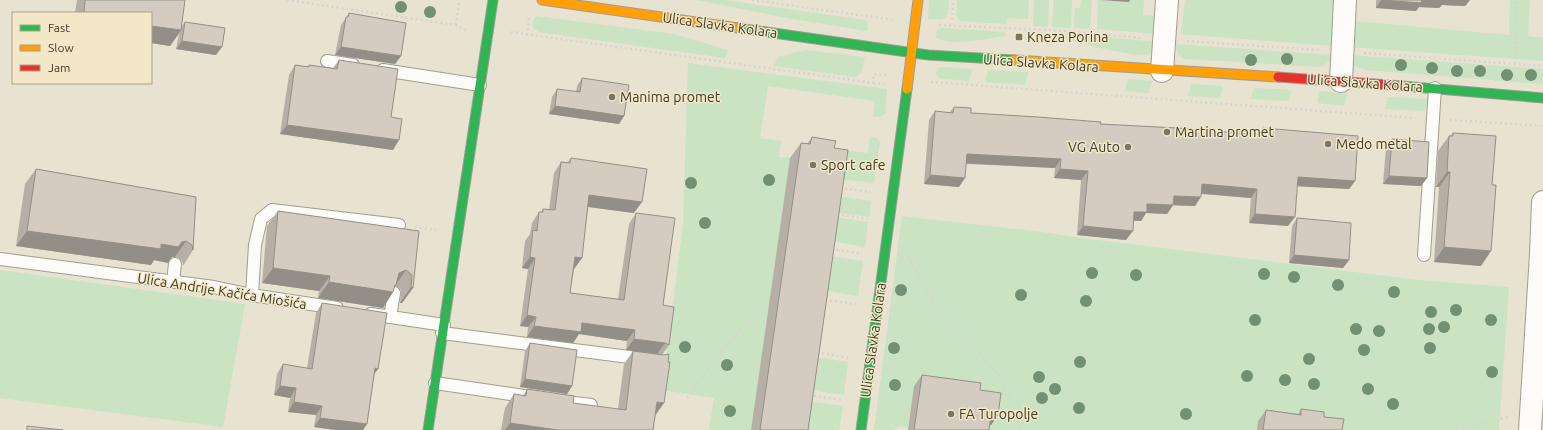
<svg xmlns="http://www.w3.org/2000/svg" width="1543" height="430" viewBox="0 0 1543 430" font-family="Ubuntu,sans-serif">
<style>
.green{fill:#c9e3c3}
.lines{fill:none;stroke-linecap:round;stroke-linejoin:round}
.lane-casing{stroke:#a29d90;stroke-width:14}
.street-casing{stroke:#a29d90;stroke-width:24}
.fast-casing{stroke:#a29d90;stroke-width:11}
.slow-casing{stroke:#a29d90;stroke-width:11}
.jam-casing{stroke:#a29d90;stroke-width:11}
.path{stroke:#d7d5cf;stroke-width:2.5;stroke-dasharray:2 3;stroke-linecap:butt}
.lane{stroke:#fcfbf8;stroke-width:12}
.street{stroke:#fcfbf8;stroke-width:22}
.fast{stroke:#30b455;stroke-width:9}
.slow{stroke:#ff9f0a;stroke-width:9}
.jam{stroke:#e5322d;stroke-width:9}
.tree{fill:#719172}
.wall{fill:#b6afa5}
.shaded-wall{fill:#948f86}
.building{fill:#d4ccc0;stroke:#948f86}
.poi-dot{fill:#7a7566;stroke:#f2e7c6;stroke-width:1.5}
.labels{text-anchor:middle;dominant-baseline:central;stroke-width:3;stroke-linejoin:round;paint-order:stroke}
.street-label{font-size:14px;fill:#3e3a2d;stroke:#f2e7c6}
.poi-label{font-size:14px;fill:#3e3a2d;stroke:#f2e7c6;text-anchor:start}
</style>
<rect width="100%" height="100%" fill="#e8e2d0"/>
<g class="green">
<path d="M697 0H724L865 20 868 24 867 31 792 19Z"/>
<path d="M929 0H949C948 20 948 20 928 19Z"/>
<path d="M957 0H1029L1028 19 1007 18 1006 24 960 21 956 15Z"/>
<path d="M1034 0H1049L1048 27 1033 26Z"/>
<path d="M1054 0H1072L1071 28 1052 27Z"/>
<path d="M1081 0H1092L1090 29 1074 28 1075 8H1080Z"/>
<path d="M1098 0 1129 2V0H1144L1143 15 1159 16 1158 34 1097 29Z"/>
<path d="M1185 0H1338L1332 46 1181 34Z"/>
<path d="M1510 0H1530L1528 36 1543 38V61L1350 47 1354 21 1509 35Z"/>
<path d="M536 16 674 34 728 50 725 58 539 32 534 28 532 23Z"/>
<path d="M942 28 1004 32 1006 36C986 38 954 47 936 38L937 30Z"/>
<path d="M1052 32 1157 42C1156 46 1155 51 1152 53 1140 61 1070 40 1054 36Z"/>
<path d="M1174 44 1333 55 1330 61 1321 67 1185 59 1179 55Z"/>
<path d="M805 50 865 57C863 65 863 74 855 77L774 66 778 57Z"/>
<path d="M1350 55 1543 69V84L1366 70 1354 66Z"/>
<path d="M688 63 887 89 885 114 879 117H873L875 101 768 86 760 138 781 141 779 157 790 158 751 430H709L714 398 662 390 683 225Z"/>
<path d="M942 67 972 69 969 81 939 78 935 74 939 68Z"/>
<path d="M988 70 1028 72 1025 85 985 82Z"/>
<path d="M1128 79 1152 81 1148 93 1125 91Z"/>
<path d="M1191 84 1223 86 1220 98 1188 96Z"/>
<path d="M1254 88 1291 90 1288 101 1251 99Z"/>
<path d="M1320 91 1347 94 1344 106 1317 103Z"/>
<path d="M1388 97 1428 99 1425 111 1385 109Z"/>
<path d="M870 137 877 138 880 142 874 183 840 179 844 150 868 153Z"/>
<path d="M837 196 871 201 869 217 835 212Z"/>
<path d="M902 216C962 224 1022 228 1082 238L1418 280 1509 287 1499 430H983V425H991L915 386 908 428 900 426 893 430H874Z"/>
<path d="M834 217 868 222 865 247 831 241Z"/>
<path d="M828 256 863 261 858 296 823 290Z"/>
<path d="M0 270 245 304 223 427 0 398Z"/>
<path d="M814 357 848 362 844 395 809 390Z"/>
<path d="M807 401 843 406 839 430H803Z"/>
</g>
<g class="lines">
<defs>
<g id="lane">
<path d="M327 61 353 65"/>
<path d="M383 70 480 85"/>
<path d="M1424 255 1435 88"/>
<path d="M0 259 214 287 252 295 337 308"/>
<path d="M173 282 175 264"/>
<path d="M252 295 255 245 261 219 272 210 399 225"/>
<path d="M371 314 444 325"/>
<path d="M390 317 394 293"/>
<path d="M442 333 645 359"/>
<path d="M435 383 538 398"/>
<path d="M558 401 591 405"/>
</g>
<g id="street">
<path d="M1162 71 1167 0"/>
<path d="M1341 81 1345 0"/>
<path d="M1530 430 1541 254 1543 202"/>
</g>
<g id="fast">
<path d="M738 28 928 55 1014 60"/>
<path d="M1390 85 1543 98"/>
<path d="M428 430 493 0"/>
<path d="M861 430 907 89"/>
</g>
<g id="slow">
<path d="M542 0 738 28"/>
<path d="M1014 60 1278 77"/>
<path d="M907 89 918 0"/>
</g>
<path id="jam" d="M1278 77 1390 85"/>
</defs>
<use href="#lane" class="lane-casing"/>
<use href="#street" class="street-casing"/>
<use href="#fast" class="fast-casing"/>
<use href="#slow" class="slow-casing"/>
<use href="#jam" class="jam-casing"/>
<g class="path">
<path d="M287 0 456 25 465 30"/>
<path d="M752 0 894 20"/>
<path d="M456 25 459 0"/>
<path d="M939 25 1051 30 1142 38"/>
<path d="M952 25 953 0"/>
<path d="M511 32 873 83 874 74 887 75"/>
<path d="M527 35 529 18"/>
<path d="M1187 41 1319 50"/>
<path d="M1364 53 1543 66"/>
<path d="M1515 64 1517 0"/>
<path d="M931 82 1415 118"/>
<path d="M873 83 884 84"/>
<path d="M1450 120 1543 126"/>
<path d="M840 188 871 192"/>
<path d="M837 214 867 219"/>
<path d="M415 227 436 230"/>
<path d="M832 249 862 254"/>
<path d="M908 257 934 303 997 373 1014 407 1021 430"/>
<path d="M825 300 856 304"/>
<path d="M817 352 848 358"/>
<path d="M809 395 842 400"/>
<path d="M687 398C700 381 748 306 771 313"/>
<path d="M1457 430 1494 420 1509 417"/>
</g>
<use href="#lane" class="lane"/>
<use href="#street" class="street"/>
<use href="#fast" class="fast"/>
<use href="#slow" class="slow"/>
<use href="#jam" class="jam"/>
</g>
<g class="tree">
<circle cx="401" cy="7" r="6"/>
<circle cx="430" cy="12" r="6"/>
<circle cx="1287" cy="59" r="6"/>
<circle cx="1251" cy="60" r="6"/>
<circle cx="1401" cy="65" r="6"/>
<circle cx="1432" cy="68" r="6"/>
<circle cx="1457" cy="71" r="6"/>
<circle cx="1480" cy="71" r="6"/>
<circle cx="1507" cy="75" r="6"/>
<circle cx="1531" cy="75" r="6"/>
<circle cx="769" cy="180" r="6"/>
<circle cx="691" cy="183" r="6"/>
<circle cx="705" cy="223" r="6"/>
<circle cx="1092" cy="273" r="6"/>
<circle cx="1264" cy="274" r="6"/>
<circle cx="1136" cy="275" r="6"/>
<circle cx="1294" cy="277" r="6"/>
<circle cx="1338" cy="285" r="6"/>
<circle cx="901" cy="290" r="6"/>
<circle cx="1394" cy="292" r="6"/>
<circle cx="1021" cy="295" r="6"/>
<circle cx="1086" cy="301" r="6"/>
<circle cx="1456" cy="310" r="6"/>
<circle cx="1431" cy="312" r="6"/>
<circle cx="1255" cy="320" r="6"/>
<circle cx="1491" cy="320" r="6"/>
<circle cx="1444" cy="327" r="6"/>
<circle cx="1356" cy="329" r="6"/>
<circle cx="1429" cy="329" r="6"/>
<circle cx="1379" cy="331" r="6"/>
<circle cx="685" cy="347" r="6"/>
<circle cx="894" cy="348" r="6"/>
<circle cx="1430" cy="348" r="6"/>
<circle cx="1364" cy="350" r="6"/>
<circle cx="1309" cy="359" r="6"/>
<circle cx="1080" cy="362" r="6"/>
<circle cx="727" cy="365" r="6"/>
<circle cx="1492" cy="372" r="6"/>
<circle cx="1247" cy="376" r="6"/>
<circle cx="1039" cy="377" r="6"/>
<circle cx="1285" cy="380" r="6"/>
<circle cx="1314" cy="384" r="6"/>
<circle cx="895" cy="385" r="6"/>
<circle cx="1055" cy="389" r="6"/>
<circle cx="1368" cy="389" r="6"/>
<circle cx="1042" cy="398" r="6"/>
<circle cx="1393" cy="404" r="6"/>
<circle cx="1079" cy="408" r="6"/>
<circle cx="730" cy="411" r="6"/>
<circle cx="1186" cy="414" r="6"/>
</g>
<g class="wall">
<path d="M77 0H185L181 27 185 22 216 55 176 49 179 34 170 46 151 43V13H75Z"/>
<path d="M1376 0H1470L1465 6 1442 5 1439 8 1419 7 1416 11 1376 8Z"/>
<path d="M349 13 401 56 395 64 335 55 341 25Z"/>
<path d="M339 60 391 117 393 150 280 134 289 75 295 65 307 67 309 65 333 68Z"/>
<path d="M582 78 624 116 619 124 549 114 552 97 557 89 576 92 577 86Z"/>
<path d="M954 107 971 113 1100 124 1259 134 1263 128 1355 181 1349 189 1297 186 1288 226 1249 223 1251 198 1201 194 1195 206 1173 205 1167 214 1146 213 1141 221H1134L1126 240 1077 235 1081 180 1054 178 1055 168 966 164 959 187 924 184 929 120 935 111 949 113Z"/>
<path d="M1453 133 1481 266 1434 262 1439 187H1436L1438 151 1449 136H1450Z"/>
<path d="M812 137 834 148 808 430H751L790 158 801 143 807 144Z"/>
<path d="M1392 139 1427 178 1421 186 1383 184 1386 147Z"/>
<path d="M571 158 634 213 588 207 582 258 574 269 570 293 618 299 629 224 636 213 663 305 669 345 662 355 653 430H501L505 408 514 394 523 396 527 389 573 403 618 409 624 364 633 351 658 354H657L626 350 627 341 579 334 573 343 527 337 528 327 520 326 528 269 522 268 525 241 530 234 532 223 539 212H541L543 209 549 210 554 173 561 162 567 163Z"/>
<path d="M36 169 196 197 193 250 183 266 182 261 175 257H172L168 263 154 260 151 265 16 246 25 184Z"/>
<path d="M278 211 419 231 413 288 402 303H400L401 290 395 286 394 288 393 292 383 308 318 298 319 291 262 283 267 226Z"/>
<path d="M1297 218 1349 260 1343 268 1289 263 1292 226Z"/>
<path d="M322 303 378 369 374 374 367 424 363 430H336L314 427 316 415 288 412 290 398 274 395 277 374 283 364 307 368 316 313Z"/>
<path d="M530 343 572 386 567 394 520 387 525 351Z"/>
<path d="M922 375 998 415 991 425H989V430H908L914 386Z"/>
<path d="M1301 409 1324 417 1342 430H1257L1258 421 1266 410 1298 414Z"/>
</g>
<g class="shaded-wall">
<path d="M1100 0H1130L1129 2Z"/>
<path d="M1381 0H1470L1465 6 1442 5 1439 8 1419 7 1416 11 1376 8Z"/>
<path d="M151 26 181 30 170 46 151 43Z"/>
<path d="M182 41 222 47 216 55 176 49Z"/>
<path d="M341 47 401 56 395 64 335 55Z"/>
<path d="M555 106 624 116 619 124 549 114Z"/>
<path d="M287 125 399 140 393 150 280 134Z"/>
<path d="M967 154 1061 159 1055 168 961 163Z"/>
<path d="M1060 169 1088 171 1081 180 1054 178Z"/>
<path d="M1447 172H1450L1439 187H1436Z"/>
<path d="M930 175 965 178 959 187 924 184Z"/>
<path d="M1389 176 1427 178 1421 186 1383 184Z"/>
<path d="M1298 177 1355 181 1349 189 1292 186Z"/>
<path d="M1202 184 1257 189 1251 198 1195 193Z"/>
<path d="M589 195 642 202 634 213 581 206Z"/>
<path d="M1174 196 1201 197 1195 206 1167 205Z"/>
<path d="M1147 204 1173 205 1167 214 1146 213 1141 221 1128 220 1134 212Z"/>
<path d="M1255 214 1295 217 1288 226 1249 223Z"/>
<path d="M1083 226 1133 231 1126 240 1077 235Z"/>
<path d="M27 231 161 244 186 241 175 257H172L168 263 154 260 151 265 16 246Z"/>
<path d="M1444 247 1491 251 1481 266 1434 262Z"/>
<path d="M1294 255 1349 260 1343 268 1289 263Z"/>
<path d="M530 257 535 258 528 269 522 268Z"/>
<path d="M575 257 582 258 574 269 568 268Z"/>
<path d="M273 268 330 276 319 291 262 283Z"/>
<path d="M406 270 391 292H393L383 308 318 298 329 282 399 273Z"/>
<path d="M411 287 413 288 402 303H400Z"/>
<path d="M527 315 536 317 528 327 520 326Z"/>
<path d="M582 323 635 330 627 341 579 334 573 343 527 337 534 326Z"/>
<path d="M634 339 665 343 657 354 626 350Z"/>
<path d="M375 368 378 369 371 378Z"/>
<path d="M525 379 572 386 567 394 520 387Z"/>
<path d="M280 386 296 388 290 398 274 395Z"/>
<path d="M294 402 322 406 316 415 288 412Z"/>
<path d="M657 402 664 403 655 416Z"/>
<path d="M991 414 998 415 991 425H983Z"/>
<path d="M320 418 367 424 363 430H336L314 427Z"/>
<path d="M510 423 558 430H505Z"/>
</g>
<g class="building">
<path d="M85 0H185L181 30 151 26V13H84Z"/>
<path d="M1381 0H1422L1421 3Z"/>
<path d="M349 13 406 23 401 56 341 47 346 17H348Z"/>
<path d="M185 22 225 28 222 47 182 41Z"/>
<path d="M339 60 398 69 391 117 402 119 399 140 287 125 295 65 309 67V65L337 69Z"/>
<path d="M582 78 629 85 624 116 555 106 557 89 580 92Z"/>
<path d="M954 107 971 108V113L1038 117 1101 122 1100 124 1177 128 1263 135V128L1358 136 1355 181 1298 177 1295 217 1255 214 1257 189 1202 184 1201 197 1174 196 1173 205 1147 204V212H1134L1133 231 1083 226 1088 171 1060 169 1061 159 967 154 965 178 930 175 935 111 953 113Z"/>
<path d="M1453 133 1496 136 1492 185H1496L1491 251 1444 247 1450 172H1447L1449 136H1453Z"/>
<path d="M812 137 836 141 834 148 848 150 808 430H760L801 143 810 144Z"/>
<path d="M1392 139 1429 142 1427 178 1389 176Z"/>
<path d="M571 158 647 169 642 202 589 195 582 258 575 257 570 293 624 300 636 213 675 218 663 305 674 307 669 345 665 343 634 339 635 330 582 323 581 332 534 326 536 317 527 315 535 258 530 257 533 230 537 231 539 212H543V209L555 210 561 162 570 163Z"/>
<path d="M36 169 196 197 193 250 192 245 186 241 182 242 178 247 161 244V249L27 231Z"/>
<path d="M278 211 419 231 413 288 411 287 412 275 406 270 399 273 396 285H395L393 292 329 282 330 276 273 268Z"/>
<path d="M1297 218 1351 223 1349 260 1294 255Z"/>
<path d="M322 303 387 313 378 369 375 368 367 424 320 418 322 406 294 402 296 388 280 386 283 364 312 369Z"/>
<path d="M530 343 577 350 572 386 525 379Z"/>
<path d="M633 351 664 355 669 354 668 362H670L664 403 657 402 653 430H558L510 423 514 394 526 396 527 389 574 396 573 403 626 410Z"/>
<path d="M922 375 981 383 980 390 1001 393 998 415 991 414 989 430H914Z"/>
<path d="M1301 409 1324 412V417L1344 419 1342 430H1263L1266 410 1301 415Z"/>
<path d="M27 426 63 430H27Z"/>
</g>
<g class="poi-dot">
<rect x="1015" y="33" width="8" height="8" rx="2"/>
<circle cx="612" cy="97" r="4"/>
<circle cx="1167" cy="132" r="4"/>
<circle cx="1328" cy="144" r="4"/>
<circle cx="1128" cy="147" r="4"/>
<circle cx="813" cy="165" r="4"/>
<circle cx="951" cy="414" r="4"/>
</g>
<g class="labels">
<g class="street-label">
<text transform="translate(720 25) rotate(8)">Ulica Slavka Kolara</text>
<text transform="translate(1041 63) rotate(4)">Ulica Slavka Kolara</text>
<text transform="translate(1365 83) rotate(4)">Ulica Slavka Kolara</text>
<text transform="translate(222 291) rotate(9)">Ulica Andrije Kačića Miošića</text>
<text transform="translate(873 340) rotate(-82)">Ulica Slavka Kolara</text>
</g>
<g class="poi-label">
<text x="1027" y="37">Kneza Porina</text>
<text x="620" y="97">Manima promet</text>
<text x="1175" y="132">Martina promet</text>
<text x="1336" y="144">Medo metal</text>
<text x="1120" y="147" text-anchor="end">VG Auto</text>
<text x="821" y="165">Sport cafe</text>
<text x="959" y="414">FA Turopolje</text>
</g>
</g>
<rect x="12" y="12" width="140" height="72" fill="#f2e7c6" stroke="#aaa289"/>
<rect x="20" y="25" width="20" height="6" fill="#30b455" stroke="#aaa289"/>
<text x="48" y="32" font-size="12" fill="#3e3a2d">Fast</text>
<rect x="20" y="45" width="20" height="6" fill="#ff9f0a" stroke="#aaa289"/>
<text x="48" y="52" font-size="12" fill="#3e3a2d">Slow</text>
<rect x="20" y="65" width="20" height="6" fill="#e5322d" stroke="#aaa289"/>
<text x="48" y="72" font-size="12" fill="#3e3a2d">Jam</text>
</svg>
